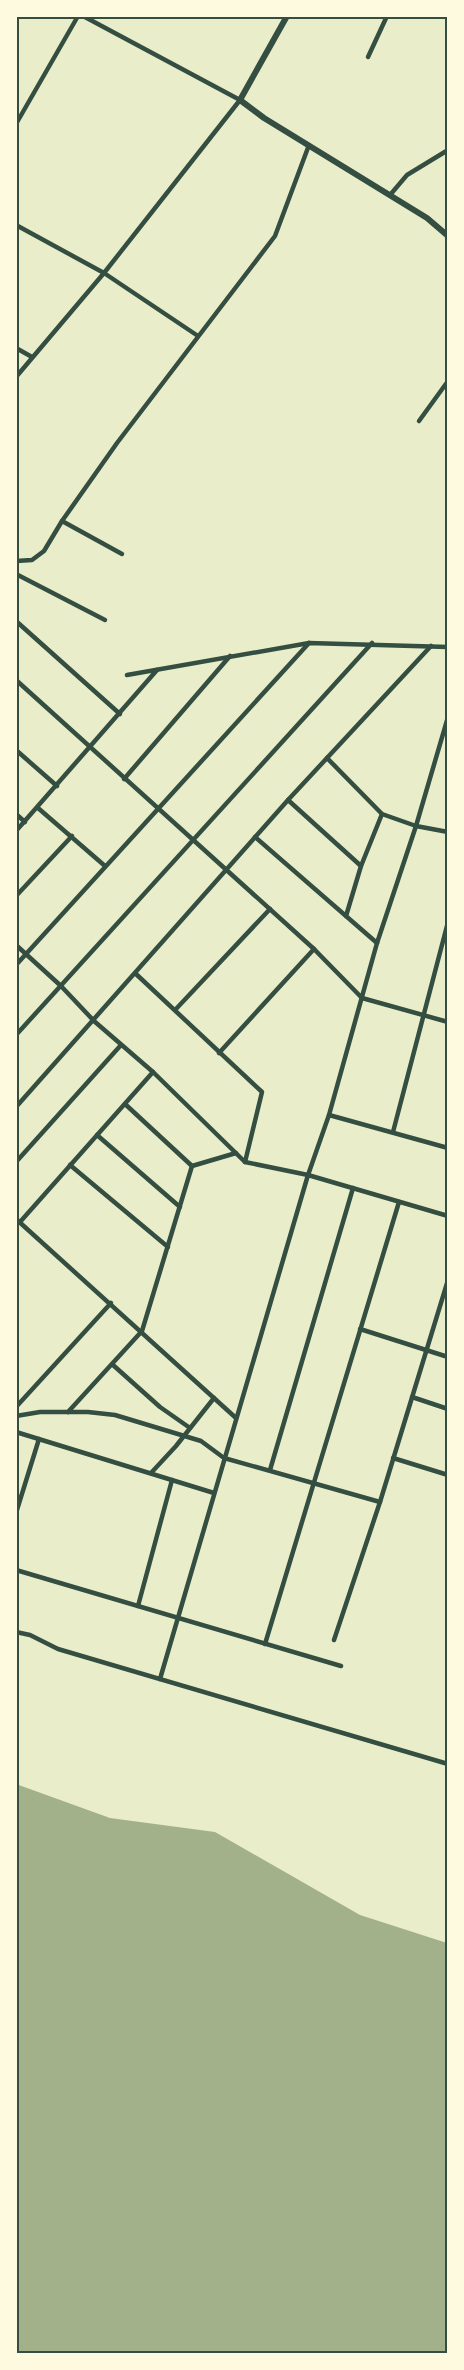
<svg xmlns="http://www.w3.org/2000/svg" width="464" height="2370" viewBox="0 0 464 2370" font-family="Poppins,sans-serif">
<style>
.water{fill:#a3b18a}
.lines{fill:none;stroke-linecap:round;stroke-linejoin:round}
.minor{stroke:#344e41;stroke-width:4.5}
.tertiary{stroke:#344e41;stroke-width:6}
.neatline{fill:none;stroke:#344e41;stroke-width:2}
</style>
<rect width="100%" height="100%" fill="#e9edc9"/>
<path class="water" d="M16 1784 110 1818 215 1832 360 1915 447 1943V2353H17Z"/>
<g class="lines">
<g class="minor">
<path d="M368 57 387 16"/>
<path d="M16 124 78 16"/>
<path d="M390 195 407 175 448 150"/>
<path d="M16 225 104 273 198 336"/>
<path d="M16 348 32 357"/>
<path d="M16 377 104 273 240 100 83 16"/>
<path d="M419 421 448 381"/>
<path d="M62 521 122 554"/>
<path d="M16 561 32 560 44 551 62 521 117 443 275 236 309 145"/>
<path d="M16 574 105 620"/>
<path d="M16 621 120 714"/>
<path d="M127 675 309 643 448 647"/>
<path d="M16 680 314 949 362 998 448 1022"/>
<path d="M16 750 57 786"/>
<path d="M327 758 382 814 416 826 448 832"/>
<path d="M124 779 230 656"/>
<path d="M288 800 361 866"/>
<path d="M38 808 105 866"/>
<path d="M16 814 25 822"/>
<path d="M16 831 157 670"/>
<path d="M255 837 377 943"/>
<path d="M16 896 72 836"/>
<path d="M346 916 361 866 382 814"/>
<path d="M16 945 61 986 94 1021 153 1072 245 1162 308 1175 448 1216"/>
<path d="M16 965 309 643"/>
<path d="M136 974 262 1092 245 1162"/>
<path d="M176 1009 270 909"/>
<path d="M16 1035 372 643"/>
<path d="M219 1053 314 949"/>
<path d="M125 1104 192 1166"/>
<path d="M16 1107 288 800 431 646"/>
<path d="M329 1115 448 1148"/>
<path d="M393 1132 448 922"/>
<path d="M97 1135 180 1207"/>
<path d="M16 1162 121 1045"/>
<path d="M70 1165 168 1247"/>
<path d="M16 1219 236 1418"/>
<path d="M20 1222 153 1072"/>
<path d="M360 1329 448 1357"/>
<path d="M113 1365 160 1407 190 1428"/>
<path d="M412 1397 448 1409"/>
<path d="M16 1407 111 1303"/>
<path d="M68 1412 142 1331 192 1166 236 1153"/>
<path d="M16 1416 40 1412H88L115 1415 201 1441 224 1458 380 1502"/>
<path d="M16 1432 214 1493"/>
<path d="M393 1458 448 1475"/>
<path d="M270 1470 353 1188"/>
<path d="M151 1473 176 1446 214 1398"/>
<path d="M16 1513 39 1439"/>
<path d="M16 1570 341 1666"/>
<path d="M138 1606 172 1480"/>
<path d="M16 1632 30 1635 58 1649 448 1764"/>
<path d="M334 1640 380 1502 448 1280"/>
<path d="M265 1644 399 1202"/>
<path d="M160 1679 308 1175 329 1115 377 943 416 826 448 717"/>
</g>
<path class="tertiary" d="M287 16 240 100 264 118 427 218 448 236"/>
</g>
<rect width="464" height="2370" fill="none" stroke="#fefae0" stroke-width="36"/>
<rect x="18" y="18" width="428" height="2334" class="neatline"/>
</svg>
